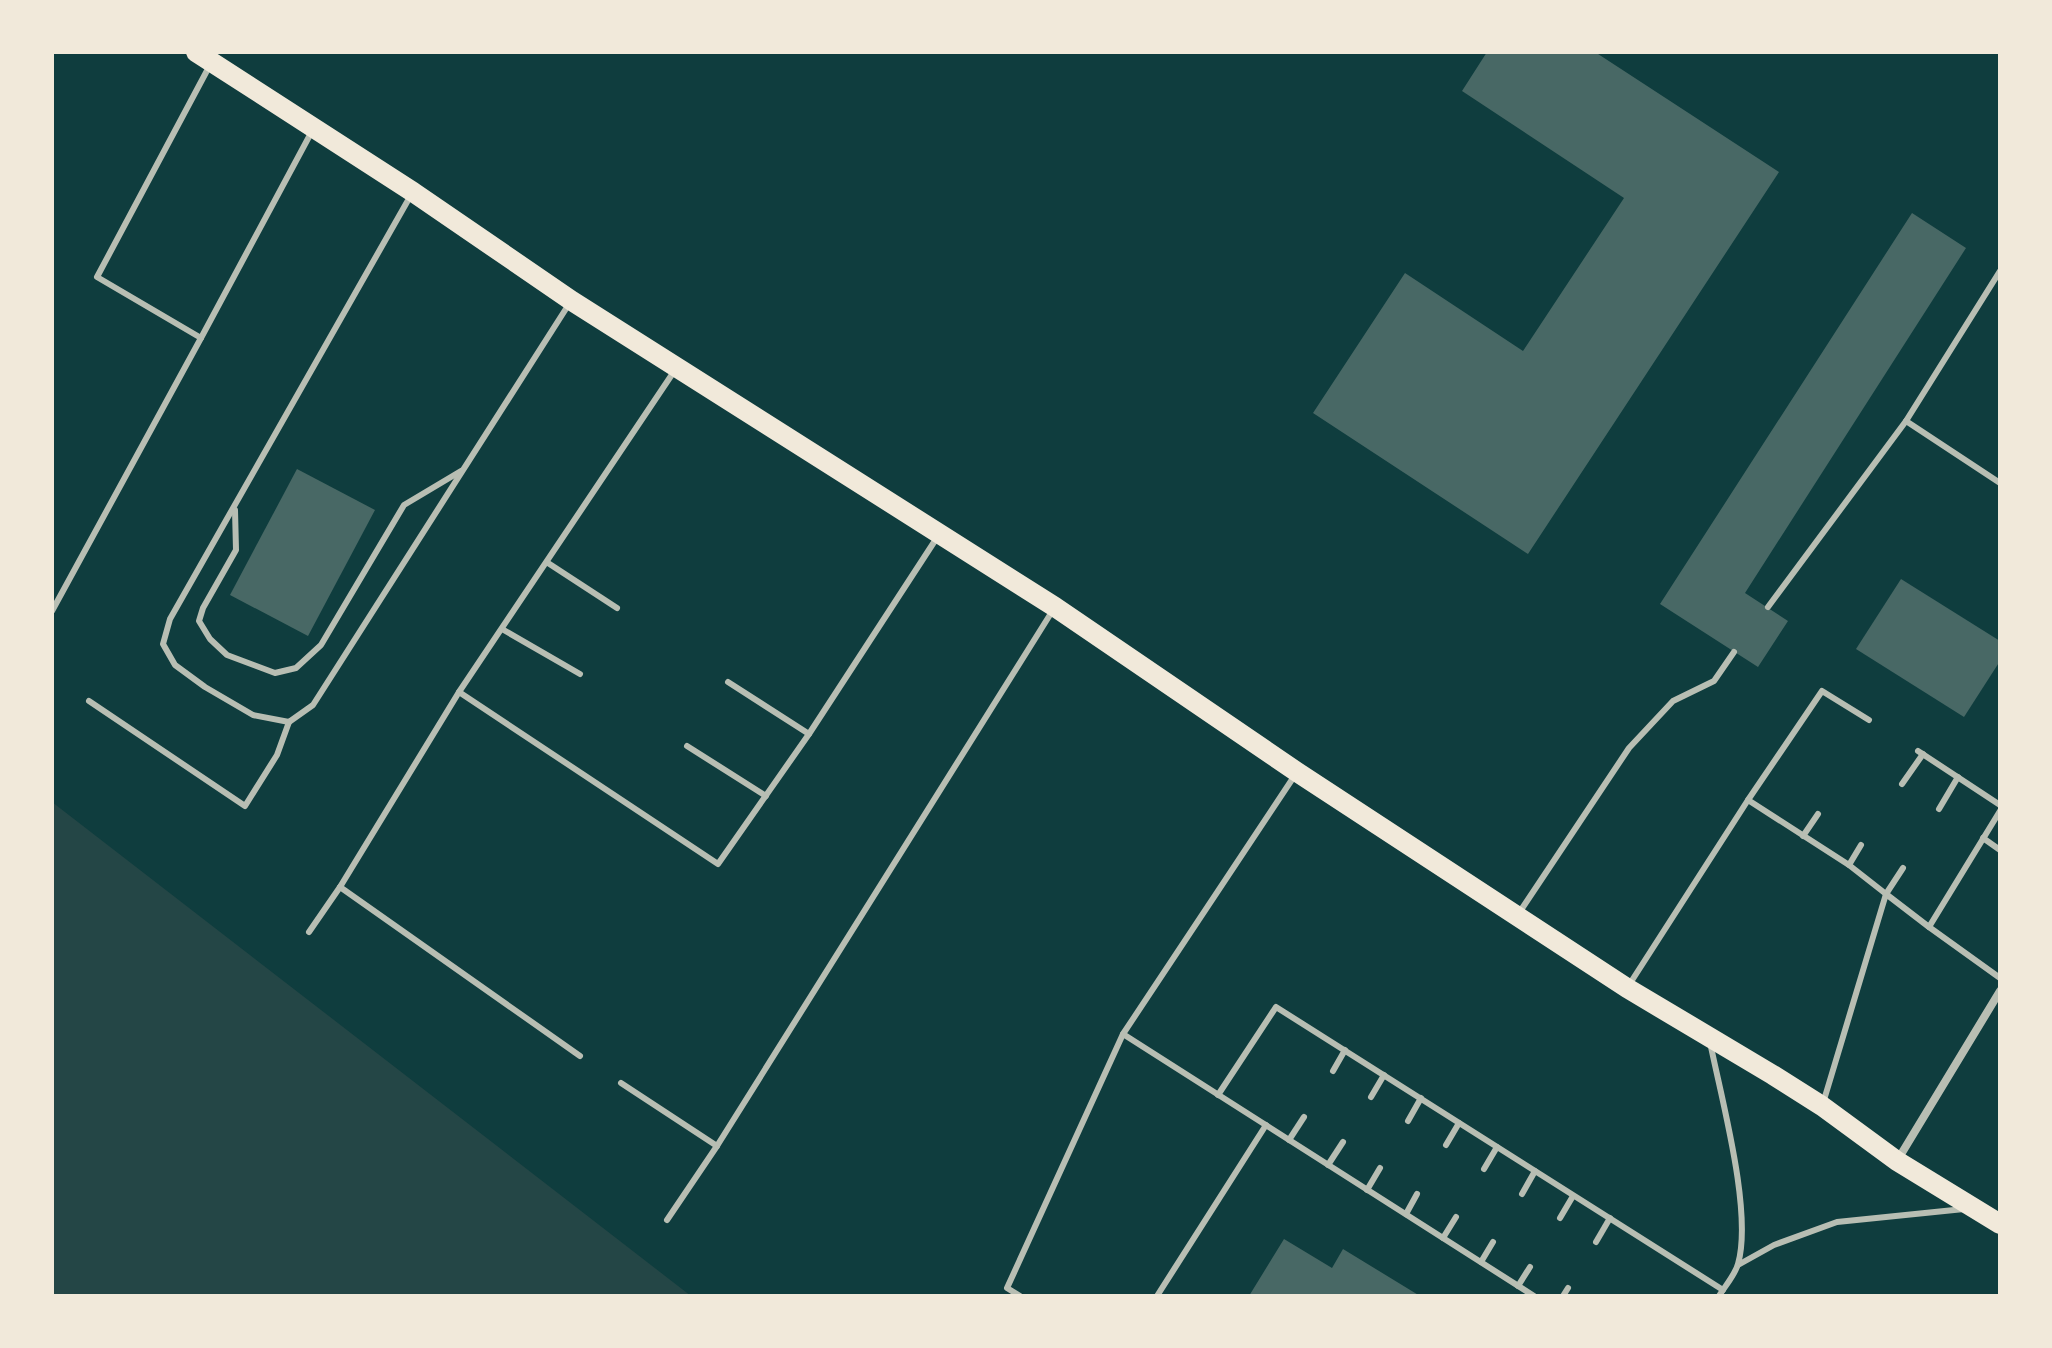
<svg xmlns="http://www.w3.org/2000/svg" width="2052" height="1348" viewBox="0 0 2052 1348" font-family="'Fira Sans',sans-serif">
<style>
.green{fill:#244646}
.building{fill:#486865}
.lines{fill:none;stroke-linecap:round;stroke-linejoin:round}
.service{stroke:#b8beb3;stroke-width:6}
.minor{stroke:#b8beb3;stroke-width:8}
.primary{stroke:#f1e9da;stroke-width:20}
</style>
<rect width="100%" height="100%" fill="#0f3d3e"/>
<path class="green" d="M52 802 691 1296H52Z"/>
<g class="building">
<path d="M1487 52H1595L1779 172 1528 554 1313 413 1405 273 1523 351 1624 198 1462 91Z"/>
<path d="M1912 213 1966 248 1745 593 1788 621 1758 667 1660 604Z"/>
<path d="M297 469 375 510 308 636 230 595Z"/>
<path d="M1901 579 2000 641V661L1964 717 1856 649Z"/>
<path d="M1284 1239 1332 1268 1343 1249 1420 1296H1249Z"/>
</g>
<g class="lines">
<g class="service">
<path d="M411 195 170 619 163 644 175 665 205 687 253 715 289 722 313 705 569 304"/>
<path d="M2000 271 1906 421 2000 483"/>
<path d="M201 338 311 133"/>
<path d="M235 510 236 550 203 608 199 621 210 639 227 655 275 673 296 668 321 645 404 505 461 471"/>
<path d="M548 563 617 608"/>
<path d="M1768 607 1906 421"/>
<path d="M52 611 201 338 97 277 210 65"/>
<path d="M502 629 580 674"/>
<path d="M728 682 809 734"/>
<path d="M459 692 675 370"/>
<path d="M89 701 245 806 277 755 289 722"/>
<path d="M687 746 766 796"/>
<path d="M1918 751 2000 805"/>
<path d="M1902 784 1923 754"/>
<path d="M1748 800 1849 865 1886 894 1903 868"/>
<path d="M1939 809 1958 777"/>
<path d="M1803 836 1818 814"/>
<path d="M1983 838 2000 850"/>
<path d="M1849 865 1861 845"/>
<path d="M340 887 580 1056"/>
<path d="M1519 913 1629 748 1673 701 1714 681 1734 652"/>
<path d="M1929 927 2000 978"/>
<path d="M309 932 340 887 459 692 718 864 809 734 938 536"/>
<path d="M1629 985 1748 800 1822 691 1869 720"/>
<path d="M1123 1034 1534 1296"/>
<path d="M1710 1042C1721 1097 1753 1212 1738 1264 1735 1275 1725 1286 1719 1296"/>
<path d="M1333 1071 1345 1050"/>
<path d="M621 1083 717 1146"/>
<path d="M1218 1095 1276 1007 1723 1290"/>
<path d="M1371 1097 1384 1075"/>
<path d="M1824 1100 1886 894 1929 927 2000 811"/>
<path d="M1408 1121 1421 1098"/>
<path d="M1289 1140 1304 1117"/>
<path d="M1446 1145 1459 1123"/>
<path d="M1328 1165 1343 1142"/>
<path d="M1484 1169 1497 1147"/>
<path d="M1367 1190 1380 1168"/>
<path d="M1522 1194 1535 1171"/>
<path d="M1406 1214 1417 1194"/>
<path d="M1560 1218 1573 1196"/>
<path d="M667 1220 717 1146 1053 610"/>
<path d="M1443 1238 1456 1217"/>
<path d="M1596 1242 1610 1218"/>
<path d="M1481 1262 1493 1242"/>
<path d="M1738 1265 1774 1245 1837 1222 1964 1209"/>
<path d="M1518 1286 1530 1267"/>
<path d="M1020 1296 1007 1288 1123 1034 1295 775"/>
<path d="M1157 1296 1266 1125"/>
<path d="M1563 1296 1568 1288"/>
</g>
<path class="minor" d="M1897 1161 2000 991"/>
<path class="primary" d="M196 52 413 192 572 301 1055 607 1297 772 1627 988 1773 1075 1822 1106 1897 1161 2000 1224"/>
</g>
<rect width="2052" height="1348" fill="none" stroke="#f1e9da" stroke-width="108"/>
</svg>
